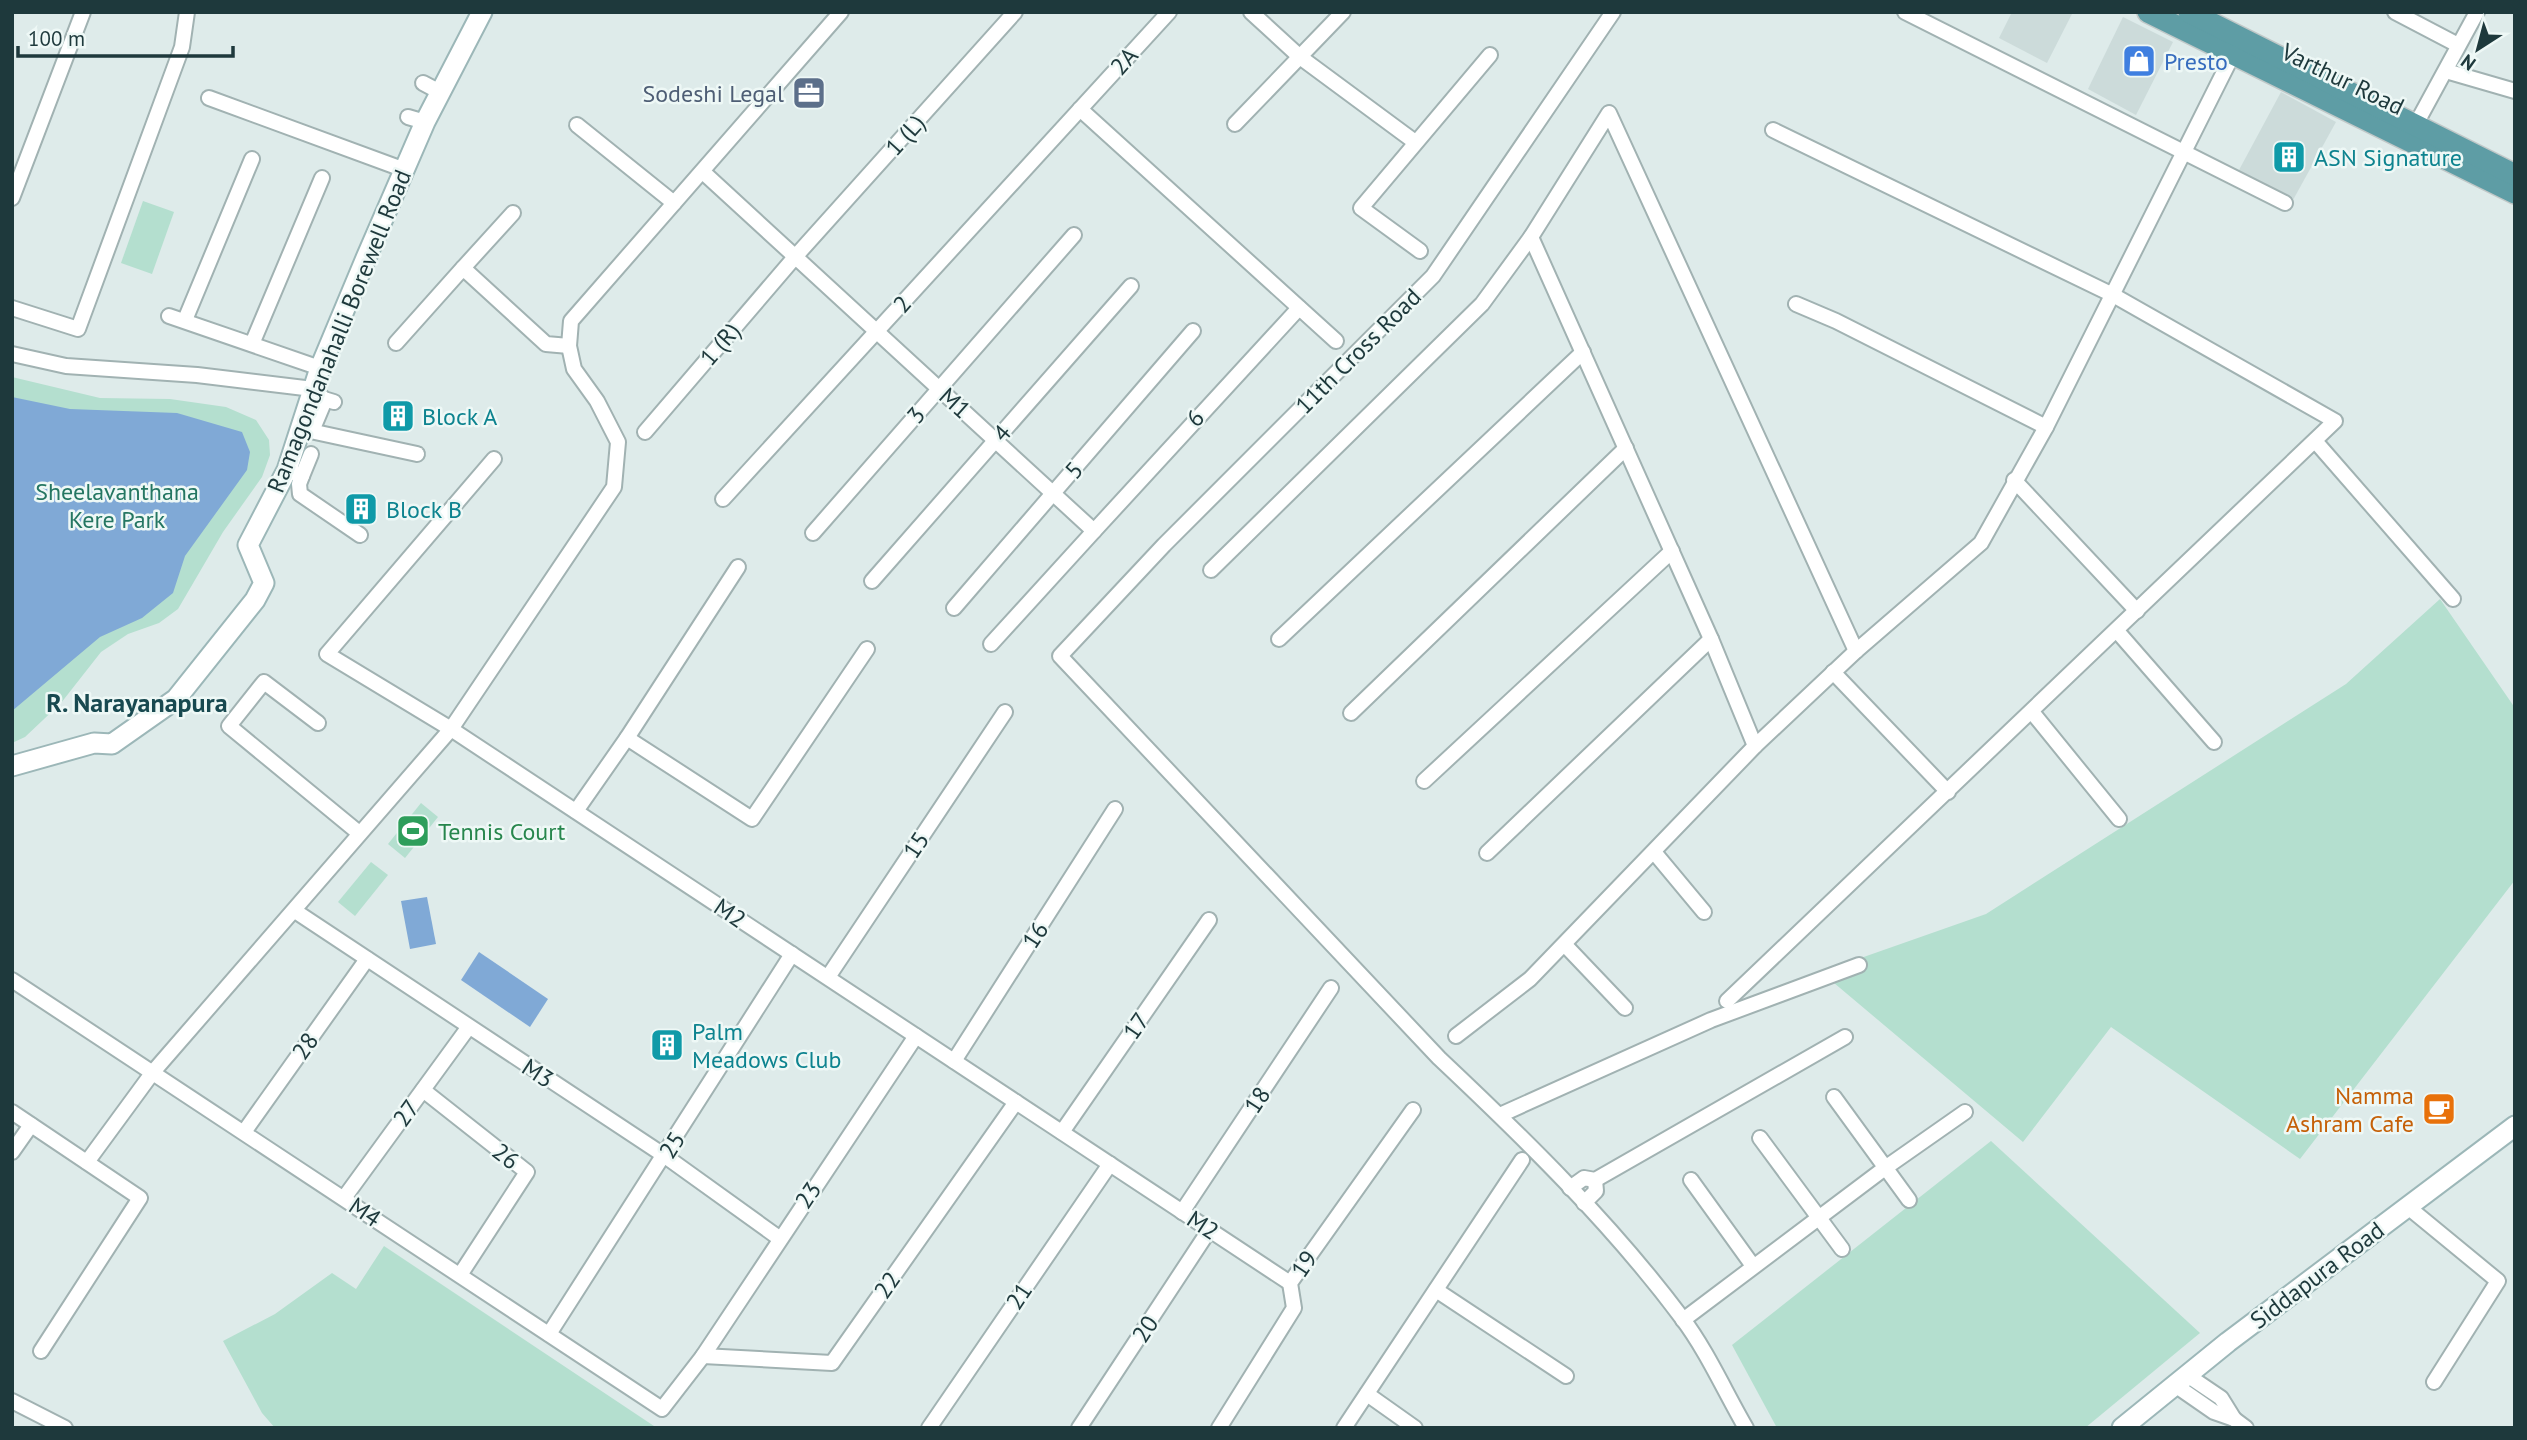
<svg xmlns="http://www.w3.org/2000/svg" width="2527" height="1440" viewBox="0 0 2527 1440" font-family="'PT Sans',sans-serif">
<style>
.built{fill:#ccdbda}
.green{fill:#b4dfcf}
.water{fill:#80a9d6}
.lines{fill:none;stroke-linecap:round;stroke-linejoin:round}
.street-casing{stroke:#a1b2b2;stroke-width:18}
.secondary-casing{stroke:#9cb7b8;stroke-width:23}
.primary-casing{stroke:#c0c8c8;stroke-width:24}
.street{stroke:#fff;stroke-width:14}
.secondary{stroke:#fff;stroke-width:19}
.primary{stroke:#5e9da5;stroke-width:21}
.labels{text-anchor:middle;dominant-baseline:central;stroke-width:5;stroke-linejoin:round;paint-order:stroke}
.street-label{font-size:24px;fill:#1e393c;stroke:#eef8f6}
.shop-label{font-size:24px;fill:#366cbe;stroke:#eef8f6;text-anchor:start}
.service-label{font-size:24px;fill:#4e5e75;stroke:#eef8f6;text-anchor:end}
.culture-label{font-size:24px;fill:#0d838f;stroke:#eef8f6;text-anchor:start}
.park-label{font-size:24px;fill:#247662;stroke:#eef8f6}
.leisure-label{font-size:24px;fill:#27864d;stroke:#eef8f6;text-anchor:start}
.food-label{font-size:24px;fill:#c56008;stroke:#eef8f6;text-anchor:end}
.neighbourhood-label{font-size:26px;font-weight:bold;fill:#184950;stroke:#eef8f6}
</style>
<rect width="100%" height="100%" fill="#deebea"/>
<g class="built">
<path d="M2012 12H2073L2047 63 1999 38Z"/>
<path d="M2123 17 2173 42 2136 115 2088 89Z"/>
<path d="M2281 92 2336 122 2293 200 2239 170Z"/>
</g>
<g class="green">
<path d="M143 201 174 212 152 274 121 263Z"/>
<path d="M12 377 100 398 170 399 226 407 256 420 269 440 270 455 262 477 223 532 178 609 159 623 128 634 101 652 61 703 25 737 12 743Z"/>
<path d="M2440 599 2515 708V880L2300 1159 2111 1027 2023 1142 1821 972 1986 914 2346 684Z"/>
<path d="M421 803 438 817 405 858 388 844Z"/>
<path d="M371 862 388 875 355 916 338 902Z"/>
<path d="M1991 1141 2200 1333 2085 1428H1777L1732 1345Z"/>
<path d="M384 1246 657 1428H275L262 1413 223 1341 275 1314 332 1273 356 1289Z"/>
</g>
<g class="water">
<path d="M12 397 70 409 177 413 242 432 250 452 247 470 185 556 173 593 142 618 100 637 12 711Z"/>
<path d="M427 897 436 944 410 949 401 901Z"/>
<path d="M479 952 548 999 530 1027 461 980Z"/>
</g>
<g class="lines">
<defs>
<g id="street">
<path d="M841 12 571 321 569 346 574 369 597 401 618 442 614 487 451 729 1290 1283"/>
<path d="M1251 12 1300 57 1415 142"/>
<path d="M1613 12 1433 276 1164 545 1060 656 1439 1058C1525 1139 1611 1223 1682 1318 1707 1351 1725 1392 1746 1428"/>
<path d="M1905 12 2285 203"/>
<path d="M2395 12 2458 45"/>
<path d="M2446 71 2515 91"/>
<path d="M423 83 440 92"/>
<path d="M209 98 405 170"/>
<path d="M1080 109 1336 341"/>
<path d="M408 117 425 122"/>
<path d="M1235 124 1343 12"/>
<path d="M577 125 674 203"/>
<path d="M2415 126 2477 12"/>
<path d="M703 172 1094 531 991 644"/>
<path d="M12 198 83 12"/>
<path d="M1420 251 1361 208 1490 55"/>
<path d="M463 268 513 213"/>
<path d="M1796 304 1836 321 2046 427"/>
<path d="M12 308 78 329 182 47 187 12"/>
<path d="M169 316 320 368"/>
<path d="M185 320 252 159"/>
<path d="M396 343 463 268 546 344 569 346"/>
<path d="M252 344 322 178"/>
<path d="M12 354 66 366 197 375 313 389 324 399 334 402"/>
<path d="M301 429 417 454"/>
<path d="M312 431 325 400"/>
<path d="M645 432 795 257 1015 12"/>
<path d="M2316 442 2453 599"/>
<path d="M287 470 302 476 299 484 300 494 360 535"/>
<path d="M302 476 311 454"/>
<path d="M2014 480 2137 611"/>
<path d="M723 499 1169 12"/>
<path d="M1094 531 1299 308"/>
<path d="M813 533 1074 235"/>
<path d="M1211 570 1482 304 1531 237"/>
<path d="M872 581 1131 286"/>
<path d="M954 608 1193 331"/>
<path d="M2117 631 2214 742"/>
<path d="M1279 639 1583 352"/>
<path d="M1833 672 1948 792"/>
<path d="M2032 712 2119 819"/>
<path d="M1351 713 1626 448"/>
<path d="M318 723 264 682 229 726 359 833"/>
<path d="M627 738 738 567"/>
<path d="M1755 746 1711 639 1531 237 1609 113 1856 651"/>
<path d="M1424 781 1672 551"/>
<path d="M576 811 627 738 752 819 867 649"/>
<path d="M1654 852 1704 912"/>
<path d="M1487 853 1711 639"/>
<path d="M295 911 665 1156 779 1238"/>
<path d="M1565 945 1625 1008"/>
<path d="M828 977 1005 712"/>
<path d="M12 980 662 1409 703 1356 916 1036"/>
<path d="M1727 1001 2335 421 2113 295 1773 130"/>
<path d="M1456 1036 1530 979 1755 746 1856 651 1981 543 2046 427 2237 46"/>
<path d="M954 1061 1115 809"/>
<path d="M423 1090 527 1172 460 1275"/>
<path d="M1834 1097 1909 1200"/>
<path d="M12 1112 140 1198 41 1351"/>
<path d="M1500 1115 1711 1020 1859 965"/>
<path d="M244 1132 367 959"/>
<path d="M1062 1132 1209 920"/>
<path d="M1760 1138 1842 1249"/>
<path d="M12 1152 31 1125"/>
<path d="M87 1162 153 1072 451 729 327 654 494 459"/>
<path d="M1691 1180 1753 1266"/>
<path d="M1570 1188 1584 1178 1595 1180 1845 1037"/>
<path d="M344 1198 468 1028"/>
<path d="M1584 1203 1596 1191 1595 1180"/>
<path d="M2408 1207 2498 1281 2434 1382"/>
<path d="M1182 1212 1331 988"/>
<path d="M1436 1290 1566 1376"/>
<path d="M1683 1320 1885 1168 1965 1112"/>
<path d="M549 1334 792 954"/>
<path d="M703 1356 832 1363 1016 1102"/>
<path d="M2187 1375 2221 1398 2234 1419"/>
<path d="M2175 1385 2214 1412 2234 1419 2246 1428"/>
<path d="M1367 1394 1415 1428"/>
<path d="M12 1401 65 1428"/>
<path d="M929 1428 1110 1164"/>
<path d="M1079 1428 1210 1229"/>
<path d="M1219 1428 1294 1308 1290 1283 1413 1110"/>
<path d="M1344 1428 1522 1160"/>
</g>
<g id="secondary">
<path d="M12 766 94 743 112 744 176 699 255 600 264 583 248 545 287 470 320 368 366 258 425 122 482 12"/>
<path d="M2122 1428 2228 1342 2515 1126"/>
</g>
<g id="primary">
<path d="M2148 12 2515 193"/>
<path d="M2189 12 2515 175"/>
</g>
</defs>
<use href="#street" class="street-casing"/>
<use href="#secondary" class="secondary-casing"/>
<use href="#primary" class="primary-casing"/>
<use href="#street" class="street"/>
<use href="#secondary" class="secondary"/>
<use href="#primary" class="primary"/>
</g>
<defs>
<symbol id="shop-square" viewBox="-11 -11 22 22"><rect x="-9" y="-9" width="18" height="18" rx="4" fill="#3f7fe0" stroke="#eef8f6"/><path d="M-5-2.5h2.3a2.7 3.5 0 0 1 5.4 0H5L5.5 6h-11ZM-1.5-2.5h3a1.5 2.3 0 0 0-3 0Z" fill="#fff"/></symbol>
<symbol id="office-square" viewBox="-11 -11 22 22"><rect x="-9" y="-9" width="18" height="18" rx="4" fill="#5c6f8a" stroke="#eef8f6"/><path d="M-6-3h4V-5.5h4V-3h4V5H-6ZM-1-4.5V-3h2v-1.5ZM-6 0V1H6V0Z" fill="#fff"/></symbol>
<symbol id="building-square" viewBox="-11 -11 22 22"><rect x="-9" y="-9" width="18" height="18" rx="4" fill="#0f9aa8" stroke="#eef8f6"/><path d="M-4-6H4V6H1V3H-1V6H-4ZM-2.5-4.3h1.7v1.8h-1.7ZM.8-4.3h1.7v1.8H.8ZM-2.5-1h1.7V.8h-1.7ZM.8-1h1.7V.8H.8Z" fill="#fff"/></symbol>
<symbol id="stadium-square" viewBox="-11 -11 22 22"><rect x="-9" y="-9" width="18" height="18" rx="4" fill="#2e9e5b" stroke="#eef8f6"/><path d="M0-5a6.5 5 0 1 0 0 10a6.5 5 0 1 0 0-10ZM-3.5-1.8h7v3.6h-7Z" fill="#fff"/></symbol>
<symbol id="cafe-square" viewBox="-11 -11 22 22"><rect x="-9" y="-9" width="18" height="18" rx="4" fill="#e8710a" stroke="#eef8f6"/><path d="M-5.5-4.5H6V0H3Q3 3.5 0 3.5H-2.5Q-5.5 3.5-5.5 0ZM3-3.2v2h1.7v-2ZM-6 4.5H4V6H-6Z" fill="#fff"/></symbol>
</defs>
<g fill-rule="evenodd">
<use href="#shop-square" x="2120" y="42" width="38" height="38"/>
<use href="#office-square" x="790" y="74" width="38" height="38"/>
<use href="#building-square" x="2270" y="138" width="38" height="38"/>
<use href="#building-square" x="379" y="397" width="38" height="38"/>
<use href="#building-square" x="342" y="490" width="38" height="38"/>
<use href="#stadium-square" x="394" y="812" width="38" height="38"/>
<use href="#building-square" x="648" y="1026" width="38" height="38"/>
<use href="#cafe-square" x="2420" y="1090" width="38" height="38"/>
</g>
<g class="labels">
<g class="street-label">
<text transform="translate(1124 61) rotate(-48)">2A</text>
<text transform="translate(2343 79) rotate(26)">Varthur Road</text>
<text transform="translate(905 135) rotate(-48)">1 (L)</text>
<text transform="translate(902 304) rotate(-48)">2</text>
<text transform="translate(339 331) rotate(-68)">Ramagondanahalli Borewell Road</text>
<text transform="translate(720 344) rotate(-49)">1 (R)</text>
<text transform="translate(1358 351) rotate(-45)">11th Cross Road</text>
<text transform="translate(955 403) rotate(42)">M1</text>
<text transform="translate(916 415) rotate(-49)">3</text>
<text transform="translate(1195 418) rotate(-48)">6</text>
<text transform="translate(1002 433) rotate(-49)">4</text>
<text transform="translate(1074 470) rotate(-49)">5</text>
<text transform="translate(916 845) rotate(-56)">15</text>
<text transform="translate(730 913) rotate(34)">M2</text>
<text transform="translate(1035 935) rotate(-57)">16</text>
<text transform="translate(1136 1026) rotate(-55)">17</text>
<text transform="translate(305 1046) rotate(-55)">28</text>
<text transform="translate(538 1073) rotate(33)">M3</text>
<text transform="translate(1257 1100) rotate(-57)">18</text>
<text transform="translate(406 1113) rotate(-54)">27</text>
<text transform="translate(672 1145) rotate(-58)">25</text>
<text transform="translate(506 1156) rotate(38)">26</text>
<text transform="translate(808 1195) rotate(-56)">23</text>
<text transform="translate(365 1212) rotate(34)">M4</text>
<text transform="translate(1203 1225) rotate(33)">M2</text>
<text transform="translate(1304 1264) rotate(-56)">19</text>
<text transform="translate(2317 1275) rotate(-37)">Siddapura Road</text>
<text transform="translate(887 1285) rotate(-55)">22</text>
<text transform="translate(1019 1296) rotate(-56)">21</text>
<text transform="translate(1145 1329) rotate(-57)">20</text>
</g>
<g class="shop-label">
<text x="2164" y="61">Presto</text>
</g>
<g class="service-label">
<text x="784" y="93">Sodeshi Legal</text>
</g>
<g class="culture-label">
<text x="2314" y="157">ASN Signature</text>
<text x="422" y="416">Block A</text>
<text x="386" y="509">Block B</text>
<text x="692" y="1031">Palm<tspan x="692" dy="28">Meadows Club</tspan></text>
</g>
<g class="park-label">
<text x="117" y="491">Sheelavanthana<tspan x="117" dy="28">Kere Park</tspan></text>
</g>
<g class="leisure-label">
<text x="438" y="831">Tennis Court</text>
</g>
<g class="food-label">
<text x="2414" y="1095">Namma<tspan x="2414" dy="28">Ashram Cafe</tspan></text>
</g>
<g class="neighbourhood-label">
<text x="137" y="702">R. Narayanapura</text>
</g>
</g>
<rect width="2527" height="1440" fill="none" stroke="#1e393c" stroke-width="28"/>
<g transform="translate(2478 49) rotate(216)" stroke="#eef8f6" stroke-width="5" paint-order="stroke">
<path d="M0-5L12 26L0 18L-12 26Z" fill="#1e393c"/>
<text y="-10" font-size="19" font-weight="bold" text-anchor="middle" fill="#1e393c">N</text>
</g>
<path d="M18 46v10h215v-10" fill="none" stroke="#1e393c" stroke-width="3.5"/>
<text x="28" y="46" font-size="21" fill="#1e393c" stroke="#eef8f6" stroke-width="5" paint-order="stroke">100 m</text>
</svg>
